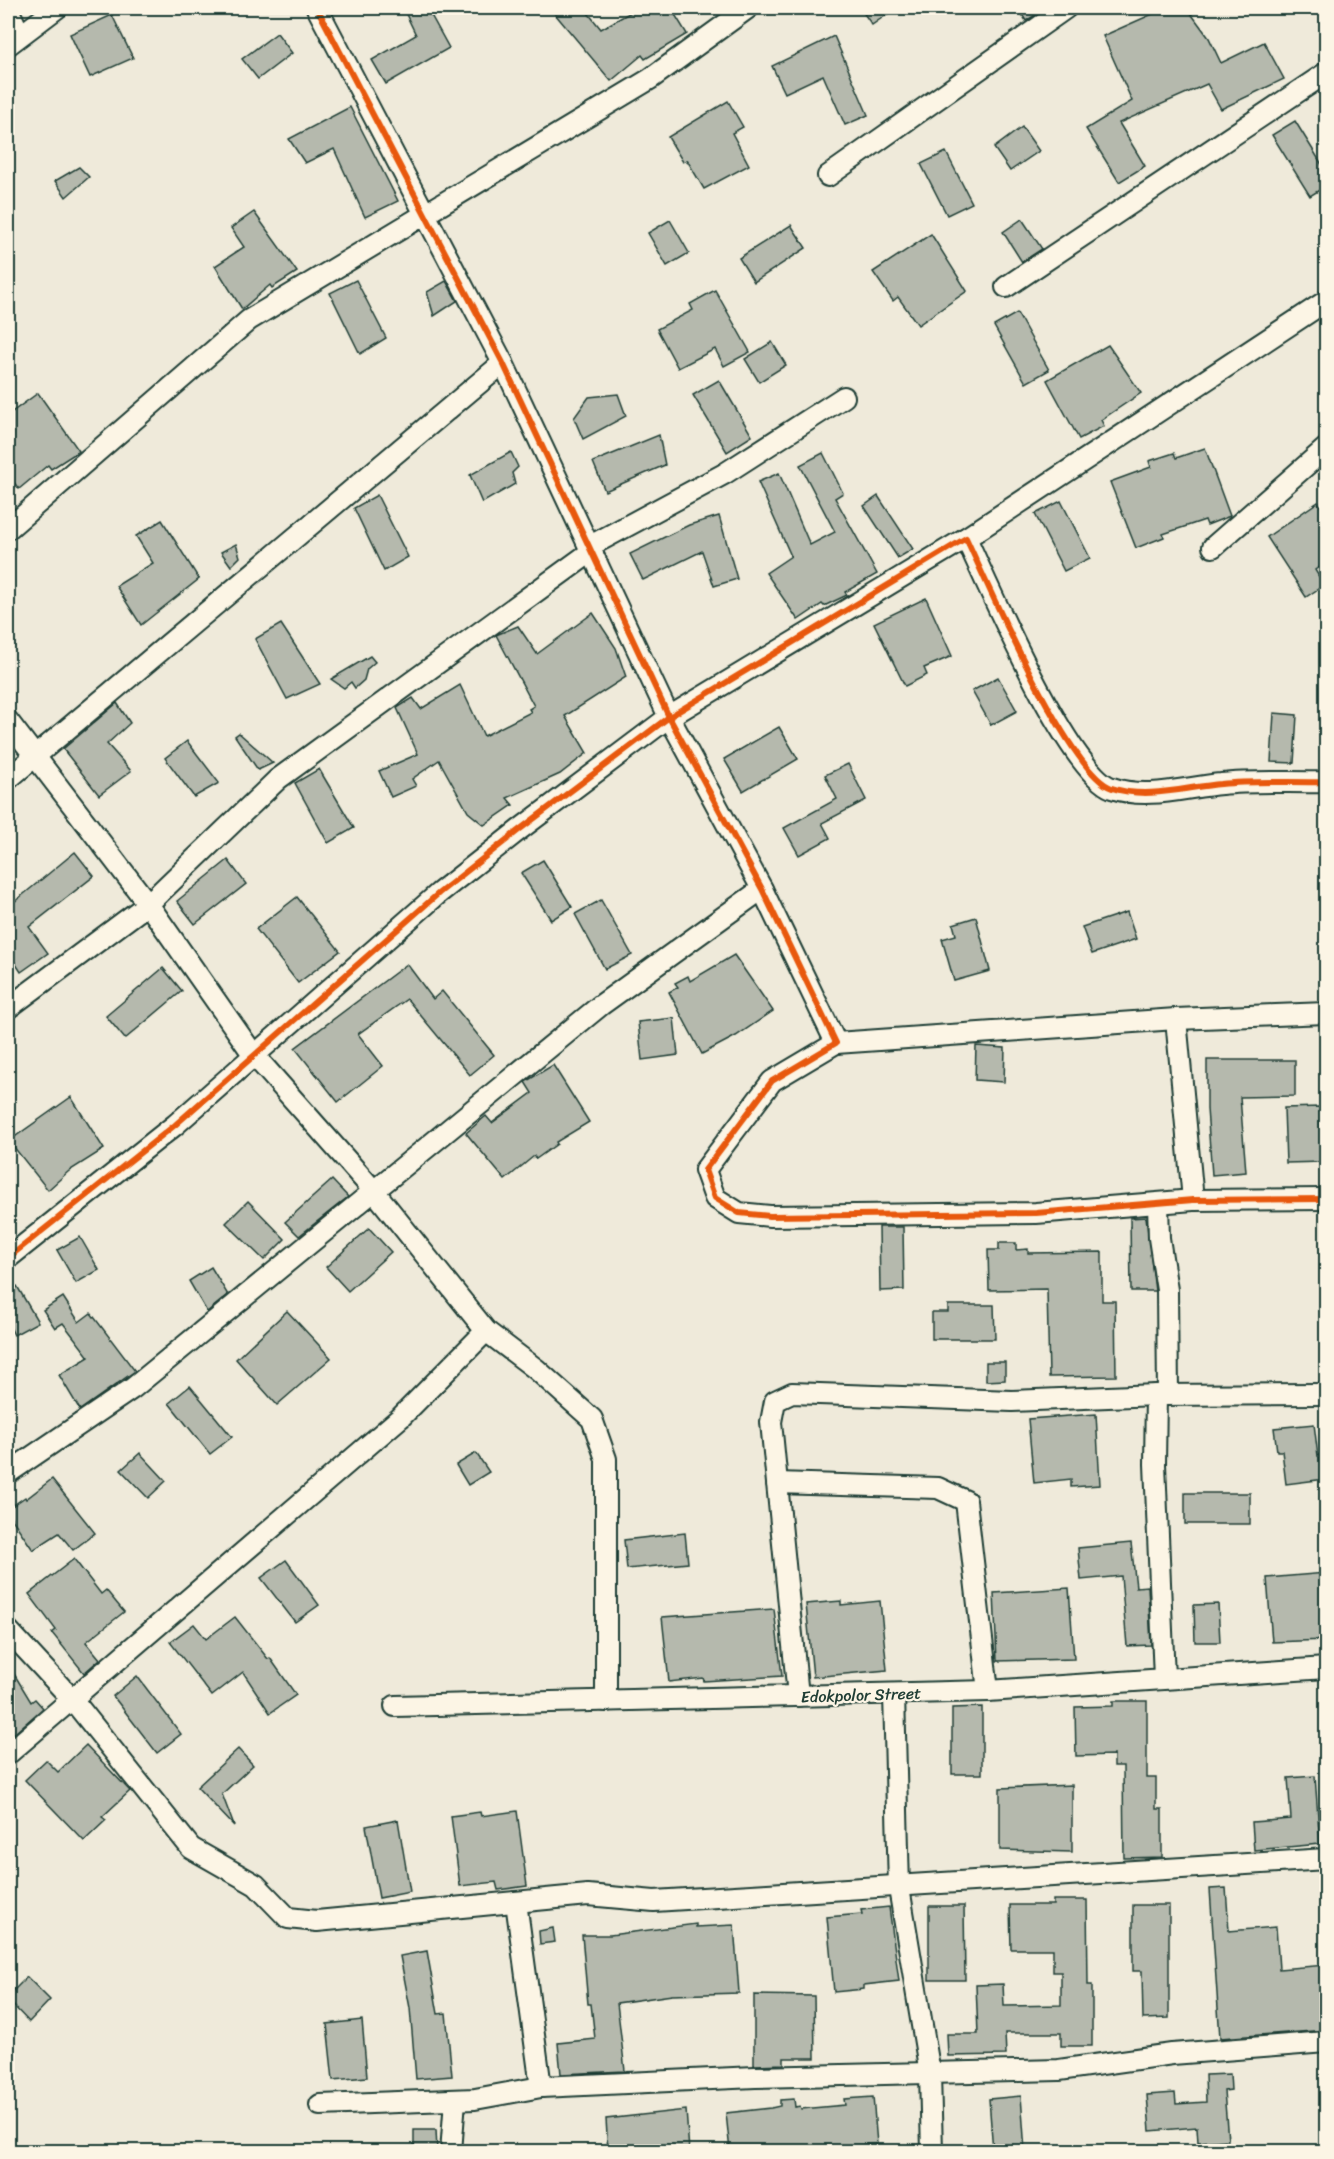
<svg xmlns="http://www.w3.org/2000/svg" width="1334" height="2159" viewBox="0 0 1334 2159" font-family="Sriracha,sans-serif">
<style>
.building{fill:#b5b9ad;stroke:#1f3d34;stroke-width:1.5}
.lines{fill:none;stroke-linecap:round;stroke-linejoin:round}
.minor-casing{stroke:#1f3d34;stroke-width:24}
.minor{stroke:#fcf5e5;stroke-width:20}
.cycleway-casing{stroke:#fcf5e5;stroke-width:10}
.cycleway{stroke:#e8590c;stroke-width:6}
.labels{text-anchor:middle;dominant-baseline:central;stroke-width:4.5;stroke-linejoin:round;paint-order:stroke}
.street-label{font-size:16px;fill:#1f3d34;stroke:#fcf5e5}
</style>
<rect width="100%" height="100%" fill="#efeada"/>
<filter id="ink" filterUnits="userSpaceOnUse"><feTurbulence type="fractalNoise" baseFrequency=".0167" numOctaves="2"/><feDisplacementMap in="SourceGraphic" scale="12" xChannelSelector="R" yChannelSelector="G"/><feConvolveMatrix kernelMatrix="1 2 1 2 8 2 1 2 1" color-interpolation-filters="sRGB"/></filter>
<g filter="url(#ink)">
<g class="building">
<path d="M403 8H427L449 48 386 84 372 60 416 35Z"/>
<path d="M550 8H584L601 29 638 8H671L687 34 645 59 642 55 611 81Z"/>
<path d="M860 8H896L872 25Z"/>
<path d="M1018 8H1046L1026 21Z"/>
<path d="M1151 8H1187L1209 38 1221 63 1264 42 1284 79 1221 109 1207 84 1119 123 1145 166 1119 182 1086 129 1132 101 1103 36 1155 13Z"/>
<path d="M112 15 133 58 90 77 70 34Z"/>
<path d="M277 33 292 53 258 79 242 59Z"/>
<path d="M834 36 868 115 845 125 823 75 785 93 772 66Z"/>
<path d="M728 101 743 127 732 133 749 165 704 189 687 160 683 162 668 137Z"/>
<path d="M350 107 398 201 365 217 334 149 305 163 289 139Z"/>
<path d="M1295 121 1326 171V186L1310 196 1272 135Z"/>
<path d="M1022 127 1039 151 1010 171 994 148Z"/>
<path d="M946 152 972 203 947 215 921 164Z"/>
<path d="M79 167 89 177 66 197 55 181Z"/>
<path d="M254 212 297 272 272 288 270 285 242 309 215 266 244 247 231 228Z"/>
<path d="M1022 219 1042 249 1022 262 1003 232Z"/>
<path d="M670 220 689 253 667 266 648 233Z"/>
<path d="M791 225 806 248 754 282 739 258Z"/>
<path d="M931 234 967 291 918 325 898 297 893 301 873 272Z"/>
<path d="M356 280 386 338 360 354 330 293Z"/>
<path d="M446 281 457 301 434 316 427 292Z"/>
<path d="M715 290 750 352 724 366 715 349 678 368 657 329 693 310 690 304Z"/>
<path d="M1017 313 1049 370 1026 383 994 326Z"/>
<path d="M772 342 786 365 759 382 745 359Z"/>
<path d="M1108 345 1141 393 1101 420 1104 426 1079 439 1047 380Z"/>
<path d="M719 380 752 436 727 452 693 395Z"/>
<path d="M38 393 79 451 51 469 48 465 19 489 8 475V415Z"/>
<path d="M618 394 626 416 583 439 574 418 589 397Z"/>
<path d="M659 435 665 465 605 491 593 462Z"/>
<path d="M1205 448 1230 516 1207 525 1205 520 1163 534 1164 537 1136 548 1110 482 1151 467 1149 461 1174 453 1176 458Z"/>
<path d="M511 452 518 467 512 473 515 484 482 503 470 475Z"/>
<path d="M823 453 843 493 835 498 877 574 845 592 847 595 824 606 822 604 798 620 766 573 791 556 758 482 779 473 810 545 835 532 800 465Z"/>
<path d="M377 495 408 557 384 571 354 508Z"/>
<path d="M878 496 913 549 898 558 864 506Z"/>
<path d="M1061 501 1090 558 1064 571 1035 514Z"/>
<path d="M1318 502 1326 514V562L1315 570 1324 585 1306 597 1267 537Z"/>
<path d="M719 516 737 579 714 586 702 551 643 580 630 554 689 525Z"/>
<path d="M162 520 199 579 141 625 116 586 153 563 136 536Z"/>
<path d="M236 544 240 557 231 566 221 552Z"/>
<path d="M926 598 952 656 924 668 927 675 905 686 874 623Z"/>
<path d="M593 613 616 648 626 677 565 716 587 753 560 774 507 798 513 805 484 825 468 812 439 760 412 779 416 786 391 797 379 771 418 754 397 708 413 698 421 709 460 685 484 736 531 712 529 709 534 706 496 635 518 626 537 654Z"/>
<path d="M281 624 320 684 287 699 255 639Z"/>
<path d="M370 656 375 662 367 669 364 680 355 688 351 682 344 688 331 679Z"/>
<path d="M998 677 1017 711 991 725 972 691Z"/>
<path d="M117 703 130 723 107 744 131 771 99 795 63 749Z"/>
<path d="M1274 713 1297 715 1294 763 1271 762Z"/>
<path d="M779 727 798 759 743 791 724 759Z"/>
<path d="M239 733 273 763 258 770 235 736Z"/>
<path d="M187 741 219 783 194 797 165 758Z"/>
<path d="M848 764 866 800 822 823 830 838 799 855 784 828 837 799 825 775Z"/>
<path d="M319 769 354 828 328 843 295 783Z"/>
<path d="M75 852 94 876 29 927 48 953 21 972 8 952V907Z"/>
<path d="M228 860 246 884 195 924 177 901Z"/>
<path d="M543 860 572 907 551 920 521 873Z"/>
<path d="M297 897 340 951 298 983 256 929Z"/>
<path d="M601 900 632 955 605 969 575 914Z"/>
<path d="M1127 912 1136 939 1092 954 1082 927Z"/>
<path d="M976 917 990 971 954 981 942 939 956 935 953 924Z"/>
<path d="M734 955 773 1011 736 1036 702 1054 669 992 678 987 675 983 688 976 690 981Z"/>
<path d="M407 964 433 999 442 991 494 1055 470 1075 407 999 358 1034 383 1066 338 1102 295 1048Z"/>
<path d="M163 968 182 991 125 1039 106 1016Z"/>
<path d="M674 1018 678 1055 642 1060 638 1022Z"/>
<path d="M976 1046 1005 1048 1004 1082 975 1080Z"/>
<path d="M1207 1060H1295V1096L1240 1097 1246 1172 1212 1175 1207 1109Z"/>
<path d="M553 1065 589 1122 556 1142 557 1144 536 1159 534 1156 505 1180 466 1133 486 1116 492 1123 532 1093 525 1082Z"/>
<path d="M71 1097 104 1149 69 1171 48 1190 9 1141Z"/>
<path d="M1320 1107 1322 1162 1286 1163 1284 1108Z"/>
<path d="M332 1180 348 1197 299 1236 285 1222Z"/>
<path d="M248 1201 285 1239 264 1260 226 1223Z"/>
<path d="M1146 1217 1155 1291H1131L1130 1218Z"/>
<path d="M879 1227H903L904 1290 880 1291Z"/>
<path d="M369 1228 391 1252 348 1291 326 1267Z"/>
<path d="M80 1237 99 1270 76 1283 57 1250Z"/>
<path d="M999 1243H1016V1250L1028 1249V1253L1102 1252V1301H1115L1116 1376 1049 1377 1047 1289 989 1290 988 1250H999Z"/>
<path d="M211 1267 228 1295 207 1312 189 1281Z"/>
<path d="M17 1286 38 1322 14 1335 8 1323V1292Z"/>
<path d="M63 1297 79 1322 91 1313 135 1371 80 1410 59 1375 89 1357 63 1323 55 1328 43 1310Z"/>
<path d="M948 1305H994L995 1339H932V1312H948Z"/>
<path d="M287 1311 331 1358 277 1405 236 1359Z"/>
<path d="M986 1362H1005V1380L986 1381Z"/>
<path d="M190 1386 232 1437 210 1454 169 1403Z"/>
<path d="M1096 1414 1100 1485 1071 1487V1479L1034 1483 1028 1419Z"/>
<path d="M1314 1424 1318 1456 1322 1455 1325 1479 1286 1484 1282 1451H1277L1274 1428Z"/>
<path d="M140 1453 166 1481 148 1498 121 1470Z"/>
<path d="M476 1453 489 1472 468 1485 456 1465Z"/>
<path d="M52 1479 95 1533 73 1550 59 1533 33 1550 8 1513V1509L25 1497 26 1499Z"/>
<rect x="1185" y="1493" width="65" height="31"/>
<path d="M685 1533 688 1563 627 1569 624 1540Z"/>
<path d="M1131 1543 1136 1587 1148 1586 1151 1645 1127 1646 1121 1576 1081 1580 1078 1548Z"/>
<path d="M74 1559 101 1594 106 1590 124 1612 86 1642 100 1659 84 1673 52 1633 56 1630 29 1594Z"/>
<path d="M286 1560 319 1605 295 1622 261 1578Z"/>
<path d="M1326 1573V1640L1272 1642 1267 1578Z"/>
<path d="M1069 1588 1074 1659 997 1661 994 1593Z"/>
<path d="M841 1601V1605L880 1601 887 1670 813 1677 806 1604Z"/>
<path d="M1218 1604 1220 1642H1195L1194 1605Z"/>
<path d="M774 1609 782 1676 704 1681 703 1678 669 1682 662 1617Z"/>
<path d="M235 1617 268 1659 270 1658 296 1695 270 1713 243 1672 212 1696 170 1642 194 1624 206 1639Z"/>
<path d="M8 1664 31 1702 35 1699 43 1708 8 1739Z"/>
<path d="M137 1676 181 1734 157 1753 113 1696Z"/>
<path d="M1113 1701H1147V1778H1156V1809H1162V1857L1124 1858 1123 1766H1114V1755L1076 1756 1075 1707 1113 1706Z"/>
<path d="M982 1707V1774H952V1708Z"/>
<path d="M86 1745 130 1791 102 1817 106 1820 84 1841 25 1780 46 1760 58 1772Z"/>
<path d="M238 1749 253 1765 222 1794 234 1826 197 1787Z"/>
<path d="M1315 1776 1320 1844 1254 1850 1252 1822 1291 1819 1288 1778Z"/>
<path d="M1072 1785V1852L1000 1850V1788Z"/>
<path d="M517 1811 527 1886 498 1890 496 1882 460 1886 451 1816 480 1812 481 1816Z"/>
<path d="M398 1820 410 1892 379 1898 366 1826Z"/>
<path d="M1226 1888 1229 1931 1276 1927 1279 1969 1326 1965V2030L1220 2038 1210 1889Z"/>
<path d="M1053 1900H1087L1088 1985H1092V2046H1061V2033H1005L1006 2055 948 2056 947 2034H978L976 1985 1003 1984 1004 2006 1061 2005V1972H1053V1949H1011L1010 1905H1053Z"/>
<path d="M1133 1905H1169V2018L1143 2019 1142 1971H1133Z"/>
<path d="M929 1906H964L965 1980H929Z"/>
<path d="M889 1907 899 1981 864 1985V1989L834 1992 827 1917 862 1914 861 1910Z"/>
<path d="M696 1924V1927L734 1925 739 1993 672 1995 617 2003 625 2071 561 2074 558 2043 595 2039 591 2004H588L582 1935H610Z"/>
<path d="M553 1928 555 1942 540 1944 539 1931Z"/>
<path d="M427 1951 438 2014 446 2013 452 2076 416 2079 410 2008 400 1956Z"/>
<path d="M27 1977 50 2000 29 2022 8 2000V1996Z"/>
<path d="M754 1995 814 1996 815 2058H784V2064L754 2065Z"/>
<path d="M362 2020 367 2077 333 2080 327 2024Z"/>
<path d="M1230 2074 1231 2090 1224 2091 1228 2140 1198 2142 1197 2127 1150 2131 1147 2095 1175 2093 1176 2104 1206 2102 1205 2075Z"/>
<path d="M1021 2096 1025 2151H993L989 2099Z"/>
<path d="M873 2097 877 2144 842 2146V2151H730L726 2113 771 2108 780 2106V2100L794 2099 795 2107 800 2106 801 2109 845 2105 844 2099Z"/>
<path d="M686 2110 689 2151H608L606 2119Z"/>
<path d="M414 2130H436L437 2151H414Z"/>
</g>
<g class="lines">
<defs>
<g id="minor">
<path d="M317 8 503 363 669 717 762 889 836 1043 772 1081 705 1170 715 1198 739 1213 770 1216 1036 1213 1193 1200 1326 1199"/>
<path d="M8 9 20 35"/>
<path d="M8 45 57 8"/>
<path d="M828 176 1066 8"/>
<path d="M1006 287 1326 73"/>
<path d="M8 529 249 320 650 79 748 8"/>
<path d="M966 538 1326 301"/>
<path d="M590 546 724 474 844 397"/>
<path d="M1213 547 1326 448"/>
<path d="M8 721 148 904 253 1054 374 1191 486 1331 536 1369 592 1419 606 1459V1701"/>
<path d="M8 779 503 363"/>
<path d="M8 1008 148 904 278 779 592 551"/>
<path d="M1176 1019 1193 1200"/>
<path d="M836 1043 1176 1019 1326 1013"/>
<path d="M1158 1204 1159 1238 1167 1290 1168 1395"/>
<path d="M8 1258 175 1125 439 893 519 830 669 717 966 538C988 585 1069 774 1112 788 1147 800 1186 787 1221 784 1256 780 1292 783 1326 782"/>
<path d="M1156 1395 1155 1464 1164 1678"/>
<path d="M8 1473 133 1388 601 1005 762 889"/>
<path d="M777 1483 938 1488 966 1501 988 1691"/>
<path d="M8 1630 72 1699 191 1848 256 1885 288 1918 317 1921 588 1895 654 1901 1326 1859"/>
<path d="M894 1694 899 1888 930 2073 932 2152"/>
<path d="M798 1696 771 1422 775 1401 792 1393 1012 1401 1156 1395 1326 1394"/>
<path d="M395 1706 988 1691 1326 1668"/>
<path d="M8 1754 400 1418 486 1331"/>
<path d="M516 1902 541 2087"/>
<path d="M320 2105 475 2099 541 2087 755 2077 1059 2070 1172 2054 1326 2042"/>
<path d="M451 2152 455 2100"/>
</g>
</defs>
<use href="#minor" class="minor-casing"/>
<use href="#minor" class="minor"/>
<defs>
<g id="cycleway">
<path d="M317 8 503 363 669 717 762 889 836 1043 772 1081 705 1170 715 1198 739 1213 770 1216 1036 1213 1193 1200 1326 1199"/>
<path d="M8 1258 175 1125 439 893 519 830 669 717 966 538C988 585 1069 774 1112 788 1147 800 1186 787 1221 784 1256 780 1292 783 1326 782"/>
</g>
</defs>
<use href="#cycleway" class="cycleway-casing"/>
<use href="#cycleway" class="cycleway"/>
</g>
</g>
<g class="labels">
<g class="street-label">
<text transform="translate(861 1695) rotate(-2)">Edokpolor Street</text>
</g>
</g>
<rect width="1334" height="2159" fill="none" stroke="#fcf5e5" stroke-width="30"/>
<rect x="15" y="15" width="1304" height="2129" fill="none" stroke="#1f3d34" stroke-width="2" filter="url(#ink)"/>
</svg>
